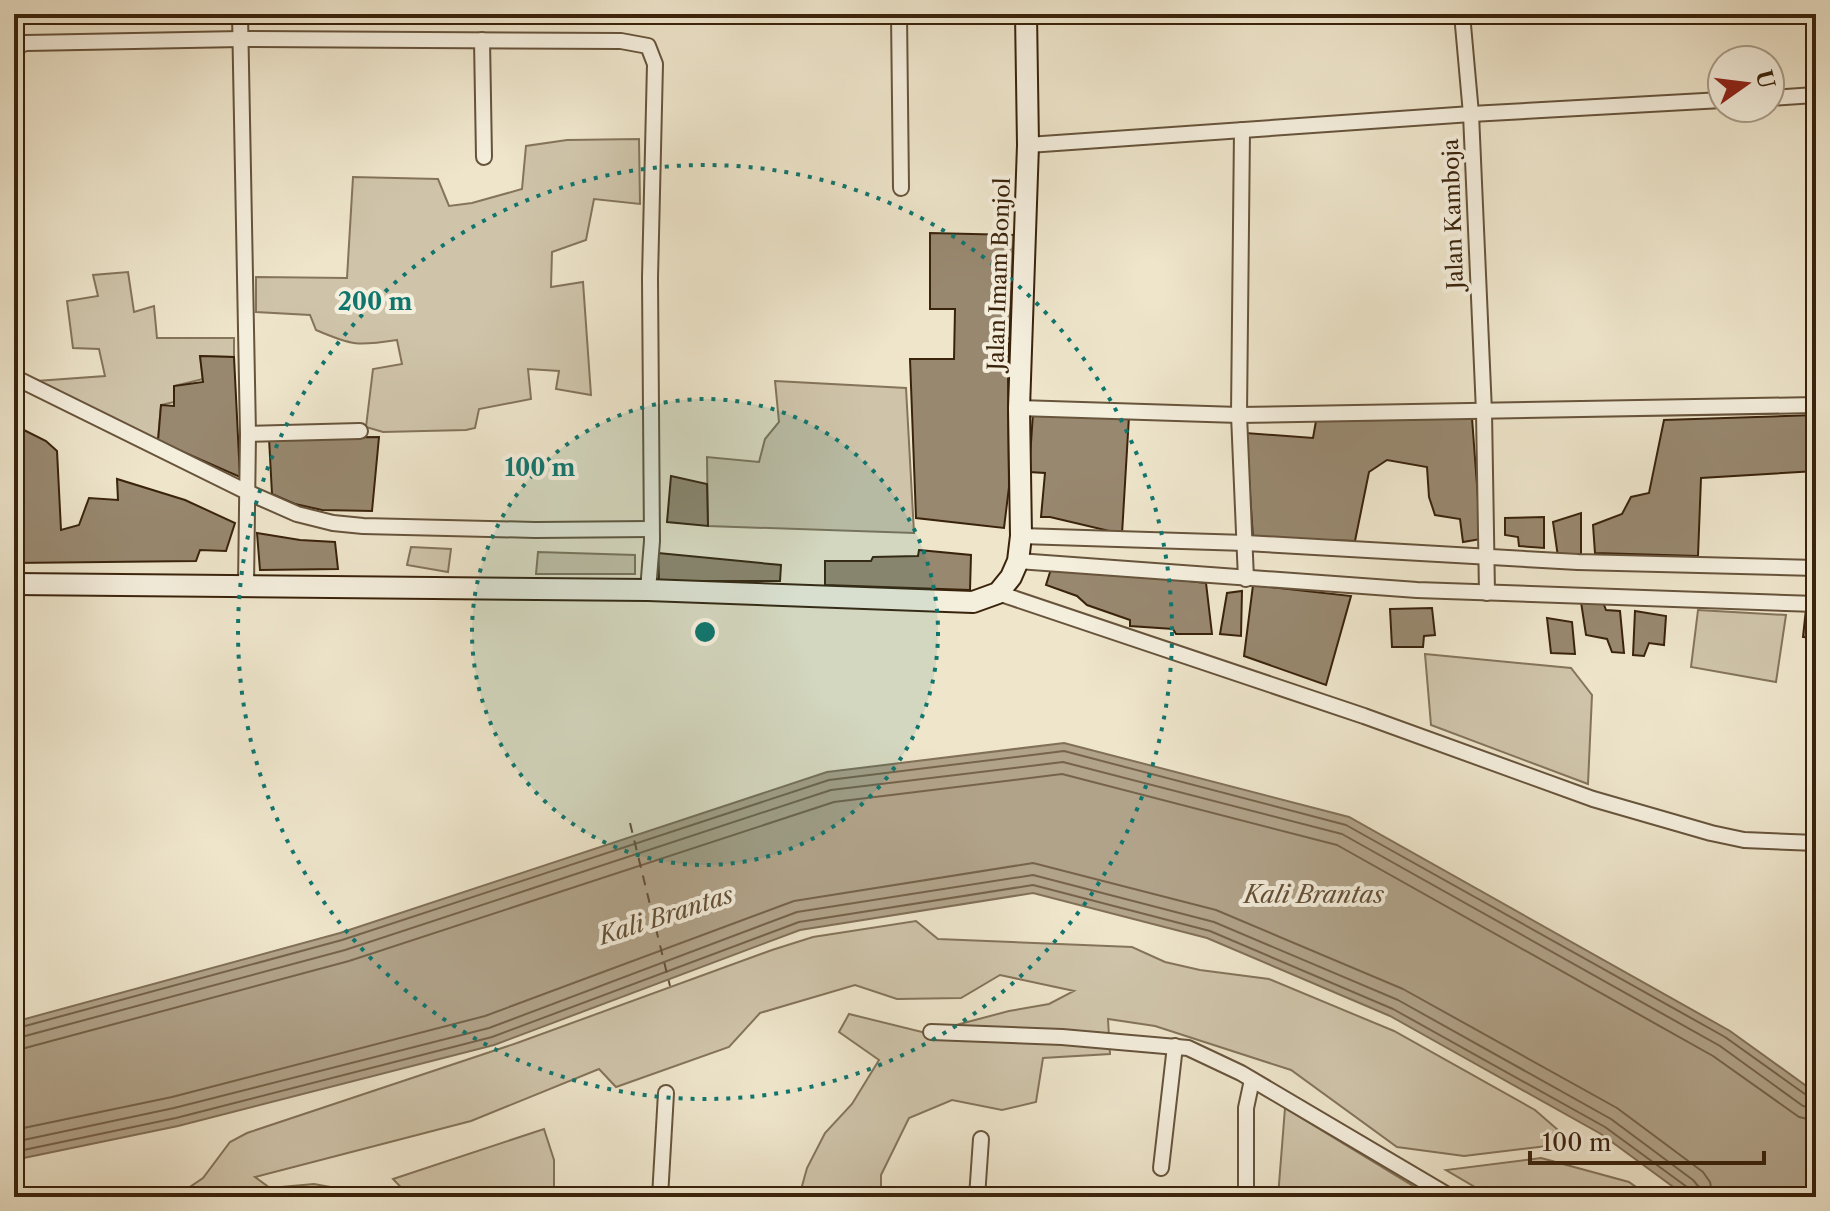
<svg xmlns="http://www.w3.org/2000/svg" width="1830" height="1211" viewBox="0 0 1830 1211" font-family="'Libre Caslon Text',serif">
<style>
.green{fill:#cfc4aa;stroke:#84745a;stroke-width:2}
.water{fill:#b1a38a;stroke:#817057;stroke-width:2}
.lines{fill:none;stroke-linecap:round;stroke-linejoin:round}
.shore{stroke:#76634a;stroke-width:2}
.ferry{stroke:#645037;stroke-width:2;stroke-dasharray:10 8;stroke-linecap:butt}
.building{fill:#98886f;stroke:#3a230b;stroke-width:2}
.street-casing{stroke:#67543b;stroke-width:18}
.secondary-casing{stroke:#3a230b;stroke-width:24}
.street{stroke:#f4eedd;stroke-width:14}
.secondary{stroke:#f4eedd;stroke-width:20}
.ring{fill:none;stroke:#0f766e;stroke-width:4;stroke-dasharray:4 8}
.labels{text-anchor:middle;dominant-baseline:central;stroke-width:8;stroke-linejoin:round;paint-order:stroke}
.street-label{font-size:22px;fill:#3a230b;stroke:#f4eedd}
.water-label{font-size:24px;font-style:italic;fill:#645037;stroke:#f4eedd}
.centre{fill:#0f766e;stroke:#f4eedd;stroke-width:4}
.ring-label{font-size:24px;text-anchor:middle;font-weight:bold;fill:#0f766e;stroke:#f4eedd;stroke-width:8;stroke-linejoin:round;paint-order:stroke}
</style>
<rect width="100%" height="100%" fill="#eee5cb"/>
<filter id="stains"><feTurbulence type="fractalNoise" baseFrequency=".0025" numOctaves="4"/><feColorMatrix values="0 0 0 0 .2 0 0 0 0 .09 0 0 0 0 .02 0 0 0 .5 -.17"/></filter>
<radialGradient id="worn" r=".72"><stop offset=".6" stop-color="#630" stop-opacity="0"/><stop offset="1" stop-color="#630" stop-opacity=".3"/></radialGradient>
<g class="green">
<path d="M639 139 640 204 594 199 586 240 552 252 551 287 583 282 591 395 556 389 559 371 528 369 531 399 479 409 475 428 466 430 383 432 366 427 373 369 402 364 397 340C358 346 353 346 316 330L310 315 256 312V277L347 278 353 177 438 179 449 206 472 203 522 189 526 146 567 140Z"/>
<path d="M128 272 134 312 154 306 157 338H234V357L200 356 203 379 174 386V402L161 405 158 440 36 381 105 376 99 349 73 348 67 301 98 296 93 275Z"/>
<path d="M775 381 906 388 914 533 708 526 707 457 759 462 765 439 779 422Z"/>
<path d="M411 547 451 549 448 572 407 565Z"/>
<path d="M538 552 635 555V574H536Z"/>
<path d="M1698 610 1786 615 1776 682 1691 667Z"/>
<path d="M1425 654 1571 668 1592 695 1588 784 1431 725Z"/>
<path d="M916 921 938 939 1132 947 1165 962 1200 970 1269 979 1394 1031 1535 1110 1573 1143 1464 1156 1397 1147 1291 1070 1155 1026 1108 1019 1110 1054 1043 1058 1036 1102 1002 1110 952 1100 909 1118 881 1175V1197H799L807 1168 825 1133 852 1104 879 1060 839 1032 849 1014 926 1033 1009 1011 1049 1004 1074 991 1000 975 961 998 897 999 855 985 760 1013 729 1047 616 1087 599 1069 471 1121 255 1177 270 1188 314 1184 342 1189 344 1197H175L203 1178 230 1142 247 1133 517 1043 772 950 813 937Z"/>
<path d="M1285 1108 1431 1197H1278Z"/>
<path d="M544 1129 554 1160V1197H410L393 1179Z"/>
<path d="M1541 1158 1629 1182 1650 1197H1492L1446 1170Z"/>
</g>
<path class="water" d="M1064 743 1349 817 1730 1031 1816 1093V1197H1687L1601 1134 1390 1016 1207 938 1033 893 800 930 494 1045 178 1126 14 1160V1022L340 933 827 772Z"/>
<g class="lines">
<g class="shore">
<path d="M14 1029 342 940 829 780 1064 751 1346 825 1725 1037 1809 1097 1816 1099"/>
<path d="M14 1039 345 950 831 790 1063 762 1342 834 1720 1046 1803 1106 1816 1109"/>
<path d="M14 1051 349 961 834 802 1062 774 1337 845 1713 1056 1799 1117 1816 1121"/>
<path d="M14 1130 172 1097 485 1016 794 901 1033 863 1216 910 1403 989 1617 1108 1703 1172 1710 1182 1713 1197"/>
<path d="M14 1142 174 1108 489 1028 797 912 1033 875 1214 922 1398 1000 1611 1119 1693 1180 1699 1187 1701 1197"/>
<path d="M14 1152 176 1118 492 1037 799 922 1033 885 1210 931 1393 1009 1605 1127 1687 1187 1691 1197"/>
</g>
<path class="ferry" d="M630 823 670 986"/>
</g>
<g class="building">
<path d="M930 233 1014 235 1008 367 1009 487 1004 528 916 518 910 359H954L955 309H930Z"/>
<path d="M200 356 234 357 240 477 158 441 161 405 174 406V386L203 382Z"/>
<path d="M1033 413 1129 416 1122 534 1050 517H1041L1045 473 1029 472Z"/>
<path d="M1816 415V471L1701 478 1698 556 1595 553 1593 525 1622 514 1631 497 1649 493 1664 420Z"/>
<path d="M1357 417 1472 418 1481 539 1463 542 1460 519 1435 515 1429 497 1427 467 1387 460 1369 472 1355 541 1253 538 1246 433 1313 438 1316 421H1350Z"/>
<path d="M14 425 46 441 57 451 61 530 79 525 89 498 118 500 117 479 185 500 235 523 226 551 200 550 196 561 14 563Z"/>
<path d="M379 437 372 511 322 510 295 504 272 494 269 438Z"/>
<path d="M671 476 707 484 708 526 667 522Z"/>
<path d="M1581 513V554L1558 557 1553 522Z"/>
<path d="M1544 517V548L1519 546 1518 537 1505 535V518Z"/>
<path d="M257 533 300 540 335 542 338 569 260 570Z"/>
<path d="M919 550 971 555 970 590 825 585V561H871L873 557 918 556Z"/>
<path d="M658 553 781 565 780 581H659Z"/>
<path d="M1051 569 1139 575 1206 583 1212 634H1176L1173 629 1130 626V620L1087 605 1077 596 1046 585Z"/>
<path d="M1253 585 1351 596 1326 685 1244 656Z"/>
<path d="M1242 591 1241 636 1220 634 1227 593Z"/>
<path d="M1581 602H1603L1606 610 1620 611 1624 653 1612 652 1607 639 1586 635Z"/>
<path d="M1432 608 1435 635 1424 636 1423 647H1392L1390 609Z"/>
<path d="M1806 609 1816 612V639L1803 637Z"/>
<path d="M1635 611 1666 616 1664 645 1649 643 1644 656 1633 655Z"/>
<path d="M1547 618 1572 622 1575 654 1551 653Z"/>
</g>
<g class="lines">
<defs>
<g id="street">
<path d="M240 14 248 434 246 585"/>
<path d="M899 14 901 188"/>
<path d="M1462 14 1471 114 1484 412 1487 593"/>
<path d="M1814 14V405"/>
<path d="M482 40 484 157"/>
<path d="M14 47 26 43 241 39 621 41 648 46 655 64 650 278 652 541 648 590"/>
<path d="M1770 98 1815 95"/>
<path d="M1242 130 1239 415 1246 579"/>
<path d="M1028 145 1471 114 1722 100"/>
<path d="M14 377 247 492 297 514 333 523 363 526 535 530 650 529"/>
<path d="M1019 408 1239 415 1816 405"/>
<path d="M248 434 360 431"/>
<path d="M1021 536 1246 543 1578 562 1816 568"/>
<path d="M1018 561 1417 590 1816 604"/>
<path d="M998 593 1364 716 1593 799 1711 833 1744 840 1816 843"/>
<path d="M931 1032 1062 1037 1188 1048 1241 1073 1451 1197"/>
<path d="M1161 1168 1175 1046"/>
<path d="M660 1197 666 1093"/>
<path d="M977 1197 981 1139"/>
<path d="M1246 1197V1108L1252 1080"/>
</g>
<path id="secondary" d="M14 584 648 590 973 602 998 593 1011 577 1018 561 1021 536 1019 408 1028 145 1026 14"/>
</defs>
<use href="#street" class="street-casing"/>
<use href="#secondary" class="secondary-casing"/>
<use href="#street" class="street"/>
<use href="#secondary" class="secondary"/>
</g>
<circle cx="705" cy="632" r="233" fill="#0f766e" fill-opacity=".12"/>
<g class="ring">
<circle cx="705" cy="632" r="233"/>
<circle cx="705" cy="632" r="467"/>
</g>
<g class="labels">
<g class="street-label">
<text transform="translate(1453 214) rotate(-92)">Jalan Kamboja</text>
<text transform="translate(999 274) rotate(-88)">Jalan Imam Bonjol</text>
</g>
<g class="water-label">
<text x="1314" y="894">Kali Brantas</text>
<text transform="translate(666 915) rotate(-18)">Kali Brantas</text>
</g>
</g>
<circle cx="705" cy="632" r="12" class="centre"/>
<g class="ring-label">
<text x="375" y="310">200 m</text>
<text x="540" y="476">100 m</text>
</g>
<rect width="1830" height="1211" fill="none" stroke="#eee5cb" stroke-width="48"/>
<rect x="16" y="16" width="1798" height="1179" fill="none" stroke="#3a230b" stroke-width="4"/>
<rect x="24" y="24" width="1782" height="1163" fill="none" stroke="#3a230b" stroke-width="2"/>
<g transform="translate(1746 84) rotate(76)"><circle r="38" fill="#f4eedd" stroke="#aa9d89" stroke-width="2"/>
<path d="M0-6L14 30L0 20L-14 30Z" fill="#8f2418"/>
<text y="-12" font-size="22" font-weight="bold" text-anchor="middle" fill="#3a230b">U</text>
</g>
<path d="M1530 1151v12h234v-12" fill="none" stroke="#3a230b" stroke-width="4"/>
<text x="1542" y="1151" font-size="24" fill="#3a230b" stroke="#f4eedd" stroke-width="6" paint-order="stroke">100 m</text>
<rect width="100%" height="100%" filter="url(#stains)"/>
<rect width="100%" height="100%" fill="url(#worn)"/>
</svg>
